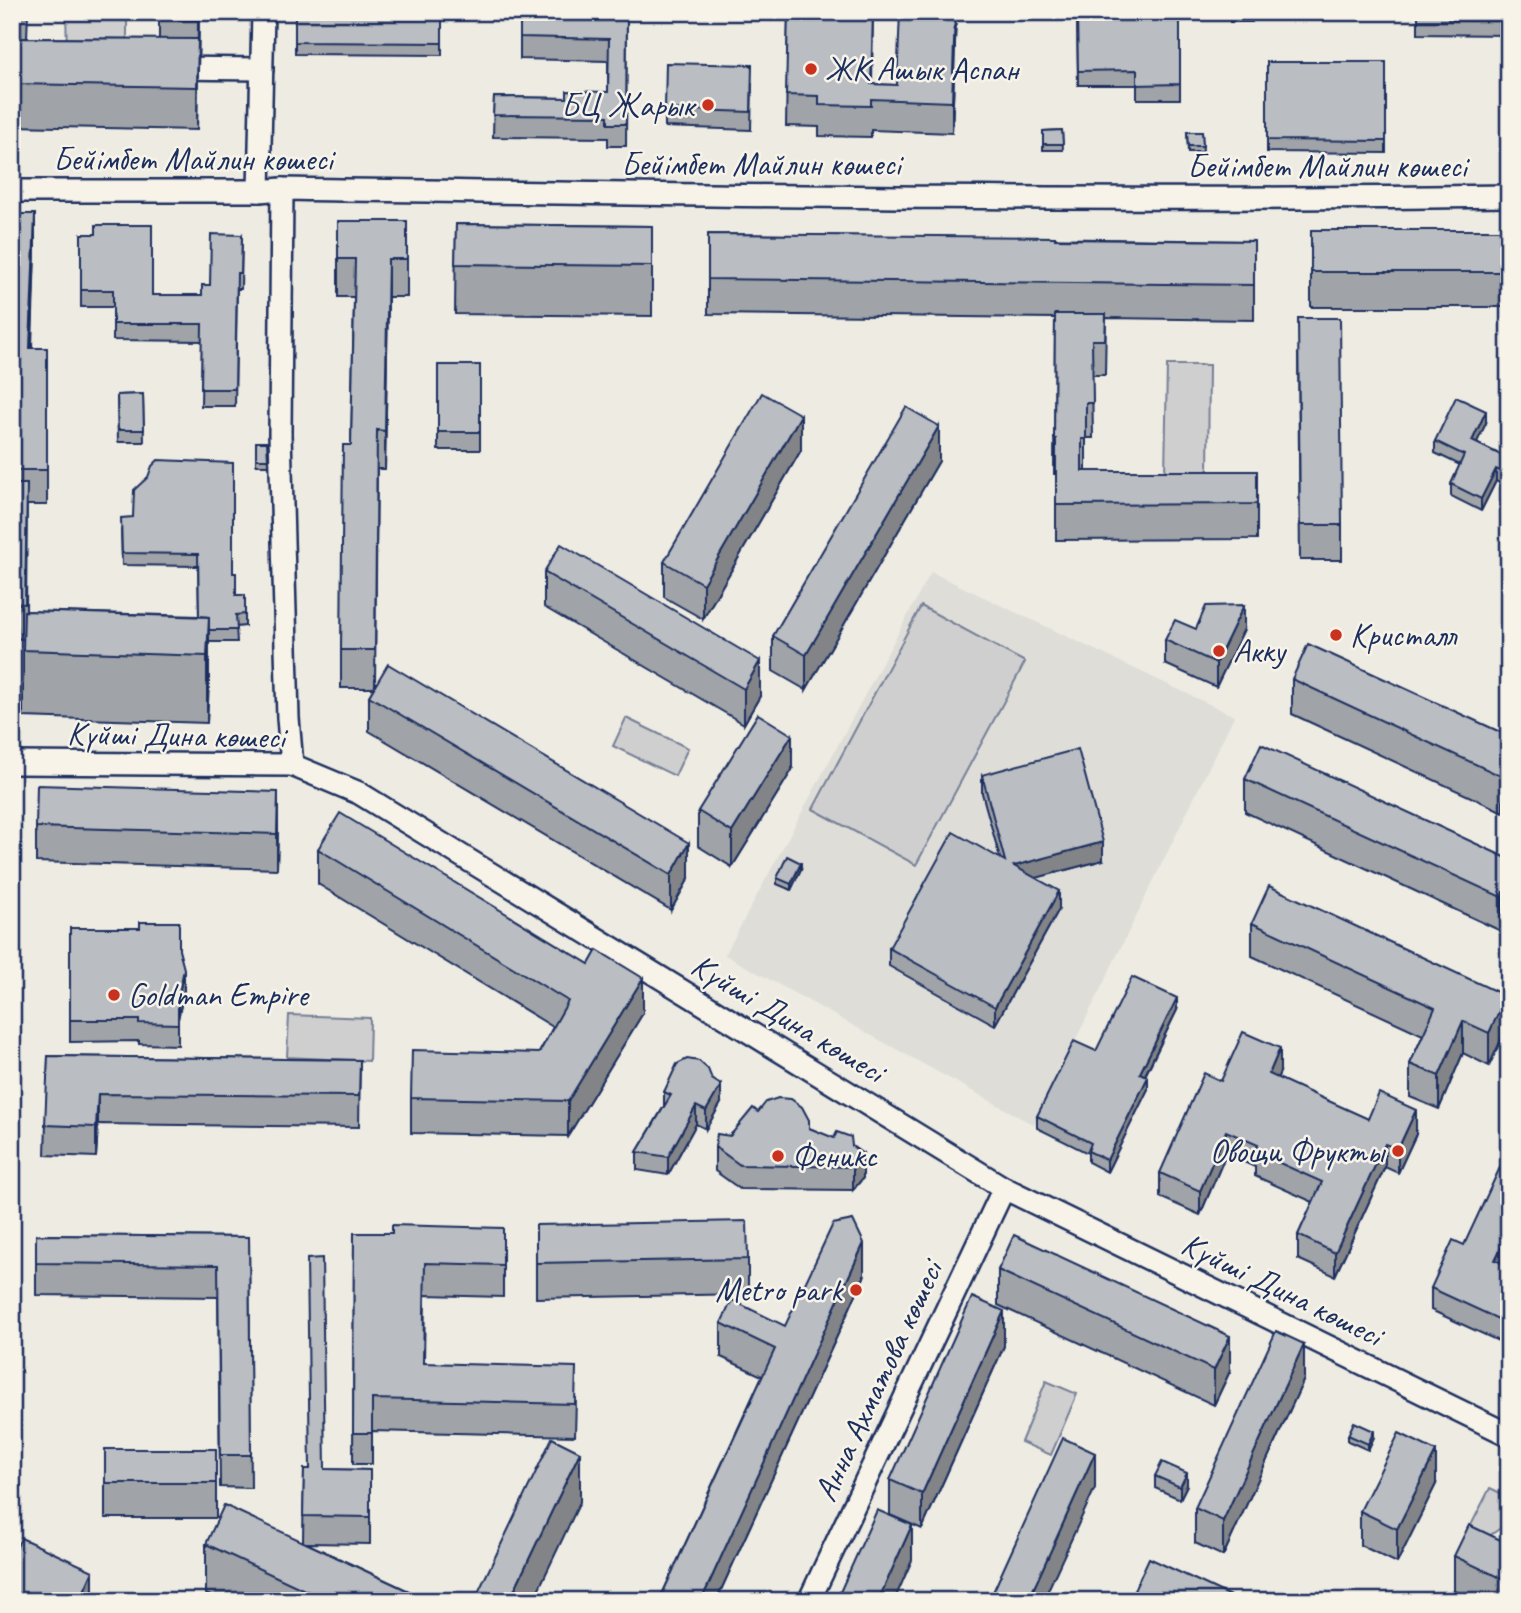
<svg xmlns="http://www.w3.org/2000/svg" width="1521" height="1613" viewBox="0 0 1521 1613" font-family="Caveat,sans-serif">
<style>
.built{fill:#deddd8}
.green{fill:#cfcfcf;stroke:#757f96;stroke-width:2}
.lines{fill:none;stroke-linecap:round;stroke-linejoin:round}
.minor-casing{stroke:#1b2f5e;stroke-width:26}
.minor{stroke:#f7f3e8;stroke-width:21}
.wall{fill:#a0a3a7;stroke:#1b2f5e;stroke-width:2}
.shaded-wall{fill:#828488;stroke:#1b2f5e;stroke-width:2}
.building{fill:#babdc2;stroke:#1b2f5e;stroke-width:2}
.poi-dot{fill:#c8321e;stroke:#f7f3e8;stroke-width:2.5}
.labels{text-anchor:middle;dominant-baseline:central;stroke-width:5;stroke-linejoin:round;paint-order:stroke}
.poi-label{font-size:33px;fill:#1b2f5e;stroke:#f7f3e8;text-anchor:start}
.street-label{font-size:33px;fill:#1b2f5e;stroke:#f7f3e8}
</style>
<rect width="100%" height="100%" fill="#eeebe2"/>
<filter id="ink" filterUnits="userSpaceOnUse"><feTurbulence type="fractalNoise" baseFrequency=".0143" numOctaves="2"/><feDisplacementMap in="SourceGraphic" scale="14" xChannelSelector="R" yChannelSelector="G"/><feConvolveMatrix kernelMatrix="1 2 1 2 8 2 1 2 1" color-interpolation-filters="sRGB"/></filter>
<g filter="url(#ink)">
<path class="built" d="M931 572 1234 716 1034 1125 725 955Z"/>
<g class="green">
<path d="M66 12H127V52L67 51Z"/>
<path d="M1167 365H1209L1208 477 1165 476Z"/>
<path d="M921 606 1025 662 916 865 813 809Z"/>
<path d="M626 718 688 748 675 776 613 746Z"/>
<path d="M289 1015 370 1018 369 1061 287 1057Z"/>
<path d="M1046 1381 1077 1394 1051 1455 1021 1442Z"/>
<path d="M1490 1488 1509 1497V1522L1478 1544 1464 1539Z"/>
</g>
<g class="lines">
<defs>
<g id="minor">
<path d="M169 68 262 69"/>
<path d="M282 189 280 434 288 718 292 765"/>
<path d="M12 191H259L282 189C691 195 1100 202 1509 196"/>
<path d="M259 191 263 12"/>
<path d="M12 763 292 765 359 793 1004 1188 1509 1435"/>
<path d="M809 1601 1004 1188"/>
</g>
</defs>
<use href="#minor" class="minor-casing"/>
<use href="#minor" class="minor"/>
</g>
<g class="wall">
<path d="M12 12H28L27 38 159 39V12H199L197 130 12 126Z"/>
<path d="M295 12H442V55L295 54Z"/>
<path d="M520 12H627L626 146H608V138L493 137 494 97 567 98 608 92V61L520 59Z"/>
<path d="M788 12H873L872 84 897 85 956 12 952 133 871 130V137L819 136V127L786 126Z"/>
<path d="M1138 12H1507V35L1418 34V15L1252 14V22H1230V14L1180 13V99H1137V85H1078L1077 14H1138Z"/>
<path d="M1267 62H1386V153L1267 152Z"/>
<path d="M752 83 751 130 665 127V109Z"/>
<path d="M1062 130 1063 150H1043V131Z"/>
<path d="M1187 132H1202L1203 152H1188Z"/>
<path d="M12 214 35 249 32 348H47V505H27L26 611 199 616 198 566 122 565 121 530 133 517 233 573 236 595H245V626L236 627 237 642H209L207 723 23 717V639L12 638V484H14V371H12Z"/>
<path d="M338 221H407V297H388L385 469H377L375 686 689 878 671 910 369 731V696L374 688H341V650L351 445 354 297H338Z"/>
<path d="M456 224 652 226V316L455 314Z"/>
<rect x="1311" y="230" width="198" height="77"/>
<path d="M81 234 152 295H202L210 285 242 235 241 289H237L235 406H201L202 341 113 340V307H81Z"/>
<path d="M708 234 1254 241V320L1106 318 1105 375H1092L1093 438H1086V471H1257V539L1056 540V474H1054L1055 318 708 314Z"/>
<path d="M1298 353 1342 525V560H1300Z"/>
<rect x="438" y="365" width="42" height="85"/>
<path d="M143 394 144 442H118L117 395Z"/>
<path d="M1486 423 1476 443 1509 459V487L1496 481 1481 511 1451 496V484L1460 465 1435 453V441Z"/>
<path d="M256 442H267L268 465H256Z"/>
<path d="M801 450 703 619 664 597V562Z"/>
<path d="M939 461 806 690 773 671V636Z"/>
<path d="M544 572 760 696 744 724 544 607Z"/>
<path d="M1244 629 1216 687 1165 664V640Z"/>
<path d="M1292 679 1509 736 1503 812 1292 714Z"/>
<path d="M792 770 732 867 698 846V811Z"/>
<path d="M982 775 1103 860 1035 878 1059 909 995 1025 889 966V948L1000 858 982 793Z"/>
<path d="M1245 779 1509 859V928L1503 925 1501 931 1245 812Z"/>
<path d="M36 827H278L277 869 36 862Z"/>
<path d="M318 849 589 964 643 1013 568 1136 411 1133V1098L539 1053 553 1027 318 884Z"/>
<path d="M801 869 791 890 777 884V878Z"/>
<path d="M1252 923 1506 1029 1489 1066 1463 1053 1439 1109 1410 1097V1064L1423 1035 1252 956Z"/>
<path d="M70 928 179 951 184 991 178 1019V1045L139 1044V1041L70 1042Z"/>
<path d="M1177 1010 1145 1076 1148 1089 1107 1172 1088 1162V1153L1037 1128V1116L1096 1051Z"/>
<path d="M48 1056 360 1060 359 1127 98 1124 96 1157 45 1155Z"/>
<path d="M1280 1072 1277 1078 1368 1119 1416 1134 1398 1173 1385 1167 1335 1276 1298 1259V1235L1313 1202 1255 1176V1167L1226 1154 1200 1215 1160 1197V1173L1221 1081Z"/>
<path d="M664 1092 721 1103 706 1129 696 1124 668 1175 637 1170V1152L664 1106Z"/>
<path d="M758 1112 809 1128 852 1146 863 1178 853 1190 740 1189 715 1171V1147Z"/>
<path d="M536 1225 748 1259V1294L536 1298Z"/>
<path d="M354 1233 503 1259V1297L425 1295 424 1363 576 1398 575 1436 372 1431V1464H353Z"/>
<path d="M36 1235 249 1237 251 1488 220 1487 218 1297 36 1295Z"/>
<path d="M1504 1264 1509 1266V1346L1431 1310V1288Z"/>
<path d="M998 1270 1230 1371 1214 1405 998 1305Z"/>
<path d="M864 1277 716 1601H659L762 1376 721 1357V1323L785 1326Z"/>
<path d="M1004 1346 922 1529 890 1515V1480Z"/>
<path d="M1304 1379 1223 1556 1195 1543V1508Z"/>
<path d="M1348 1435 1374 1437 1368 1450 1348 1441Z"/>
<rect x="105" y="1449" width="111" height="69"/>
<path d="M304 1469 370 1470V1544L306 1543 430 1601H221L206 1594V1544L303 1542Z"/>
<path d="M1155 1476 1187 1485 1180 1499 1155 1488Z"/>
<path d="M1436 1484 1397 1563 1360 1545V1511Z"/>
<path d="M1509 1544V1601H1475L1454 1591V1556Z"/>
<path d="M1132 1595 1241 1601H1132Z"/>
</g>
<g class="shaded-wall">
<path d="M198 12H199L197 130 198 20Z"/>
<path d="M955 12H956L952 133V102Z"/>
<path d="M35 214V249L30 383V348Z"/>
<path d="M388 259V297L385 469V431Z"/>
<path d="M1486 411V423L1472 453V441Z"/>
<path d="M801 415V450L703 619V584Z"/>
<path d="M939 426V461L806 690V655Z"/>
<path d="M1496 469V481L1481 511V499Z"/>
<path d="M1244 605V629L1216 687V663Z"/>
<path d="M209 617V683L207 723V656Z"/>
<path d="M760 661V696L744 724V689Z"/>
<path d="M792 735V770L732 867V832Z"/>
<path d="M1509 764V799L1503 812V777Z"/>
<path d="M278 792V827L277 869V834Z"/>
<path d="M1103 842V860L1014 884V866Z"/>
<path d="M689 843V878L671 910V875Z"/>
<path d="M801 863V869L791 890V884Z"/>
<path d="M1059 891V909L995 1025V1007Z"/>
<path d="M1503 892V925L1501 931V897Z"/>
<path d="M184 969V991L178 1019V1045V998Z"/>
<path d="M643 978V1013L568 1136V1101Z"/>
<path d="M1506 996V1029L1489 1066V1033Z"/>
<path d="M1177 998V1010L1140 1085V1073Z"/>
<path d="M1463 1021V1053L1439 1109V1076Z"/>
<path d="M1280 1048V1072L1269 1098V1074Z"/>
<path d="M1148 1077V1089L1107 1172V1160Z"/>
<path d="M721 1085V1103L706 1129V1111Z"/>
<path d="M98 1094V1124L96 1157V1127Z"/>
<path d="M696 1106V1124L668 1175V1157Z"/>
<path d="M1416 1110V1134L1398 1173V1149Z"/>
<path d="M1226 1131V1154L1200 1215V1191Z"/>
<path d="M1385 1144V1167L1335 1276V1253Z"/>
<path d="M863 1154V1178L853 1190V1167Z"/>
<path d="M1509 1231V1254L1495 1283V1260Z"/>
<path d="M864 1243V1277L716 1601H701Z"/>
<path d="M1004 1311V1346L922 1529V1494Z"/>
<path d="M1230 1336V1371L1214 1405V1370Z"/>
<path d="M1304 1344V1379L1223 1556V1521Z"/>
<path d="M1374 1431V1437L1368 1450V1444Z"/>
<path d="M1436 1451V1484L1397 1563V1529Z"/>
<path d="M580 1452V1502L533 1601H509Z"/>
<path d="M1095 1453V1488L1043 1601H1028Z"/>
<path d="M1187 1473V1485L1180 1499V1487Z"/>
<path d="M912 1525V1560L894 1601H878Z"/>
<path d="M93 1571V1601L84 1591Z"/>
</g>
<g class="building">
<rect x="159" y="12" width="39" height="8"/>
<path d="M295 12H442V43L295 42Z"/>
<path d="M520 12H627L626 124H608V116L493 115 494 97 567 98V91L608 92 609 39 520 37Z"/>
<path d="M788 12H873L871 84 897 85 900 12H955L952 102 871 99V106L819 105V96L786 95Z"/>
<path d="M1138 12H1180V84L1137 85V70L1078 71 1077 14H1138Z"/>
<path d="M1418 12H1507V21L1418 20Z"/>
<path d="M12 38 198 39 197 87 12 84Z"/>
<path d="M1267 62H1386V141L1267 140Z"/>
<path d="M666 63 752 65 751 112 665 109Z"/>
<path d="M1062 130 1063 144H1043V131Z"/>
<path d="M1187 132H1202L1203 146H1188Z"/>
<path d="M12 214H35L30 348H47V470H14V336H12Z"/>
<path d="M338 221H407V259H388L385 431 377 430 375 650H341L343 445H351L355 259H338Z"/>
<path d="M456 224 652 226V266L455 264Z"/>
<path d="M96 225H152V295H202V285H210L211 234 242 235 241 273H237L235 389H201L202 324H113V290H81V234H96Z"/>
<rect x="1311" y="230" width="198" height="42"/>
<path d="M708 234 1055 237V239L1254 241V285L708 279Z"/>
<path d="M1055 314H1106L1105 340H1092L1093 403H1086V439H1082V471H1257V504L1056 505V439H1054Z"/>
<path d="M1298 318H1340L1342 525H1300Z"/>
<rect x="438" y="365" width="42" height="67"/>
<path d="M762 393 801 415 703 584 664 562Z"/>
<path d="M143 394 144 430H118L117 395Z"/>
<path d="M1456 397 1486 411 1472 441 1509 459V475L1496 469 1481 499 1451 484 1464 455 1435 441Z"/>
<path d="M906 407 939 426 806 655 773 636Z"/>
<path d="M256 442H267L268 459H256Z"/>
<path d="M158 460 233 463V573H236V595H245V614L236 615 237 630H209V617L199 616 198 554 122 553 121 518 133 517 134 490 148 477 152 466Z"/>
<path d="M12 484H27L25 604 12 603Z"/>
<path d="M561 544 760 661 744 689 544 572Z"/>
<path d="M1244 605 1216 663 1165 640 1175 620 1196 629 1206 606Z"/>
<path d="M24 611 209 617 207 656 23 650Z"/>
<path d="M1308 644 1509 736V764L1503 777 1292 679Z"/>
<path d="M388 664 689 843 671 875 369 696Z"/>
<path d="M758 714 792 735 732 832 698 811Z"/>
<path d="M1261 744 1509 859V895L1503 892 1501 897 1245 779Z"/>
<path d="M1078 749 1103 842 1014 866 1059 891 995 1007 889 948 953 832 1005 861 982 775Z"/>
<path d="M37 785 278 792 277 834 36 827Z"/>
<path d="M340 813 589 964 597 950 643 978 568 1101 411 1098 412 1050 539 1053 568 1001 318 849Z"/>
<path d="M787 856 801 863 791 884 777 878Z"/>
<path d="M1269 886 1506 996 1489 1033 1463 1021 1439 1076 1410 1064 1435 1008 1252 923Z"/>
<path d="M140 922H179V950L184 969 178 998V1024L139 1023V1020H70V928H140Z"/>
<path d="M1132 977 1177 998 1140 1073 1148 1077 1107 1160 1088 1151 1091 1143 1037 1116 1074 1041 1096 1051Z"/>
<path d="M1243 1032 1280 1048 1269 1074 1368 1119 1379 1093 1416 1110 1398 1149 1385 1144 1335 1253 1298 1235 1322 1182 1255 1152 1258 1145 1226 1131 1200 1191 1160 1173 1204 1073 1221 1081Z"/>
<path d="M48 1056 360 1060 359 1096 98 1094 96 1127 45 1125Z"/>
<path d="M687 1059 699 1061 708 1069 712 1079 721 1085 706 1111 696 1106 668 1157 637 1152 671 1095 664 1092 677 1064Z"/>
<path d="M778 1098 791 1099 802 1107 809 1120V1128L834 1138 837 1132 851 1137 852 1146 863 1154 853 1167 740 1165 715 1147 717 1134 730 1136 753 1108 758 1112 766 1102Z"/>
<path d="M1509 1148V1231L1495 1260 1509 1266V1324L1431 1288 1453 1240 1464 1245Z"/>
<path d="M853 1220 864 1243 701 1601H659L775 1349 721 1323 732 1300 785 1326 833 1224Z"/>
<path d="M747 1221 748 1259 536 1263V1225Z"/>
<path d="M392 1225 503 1228V1265L425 1263 423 1363 576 1367 575 1404 372 1399V1433H353L354 1233H392Z"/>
<path d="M36 1235 249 1237 251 1455H220L218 1265 36 1263Z"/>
<path d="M1014 1235 1230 1336 1214 1370 998 1270Z"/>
<path d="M322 1258 325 1469 370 1470V1517L303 1516 304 1469H310L307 1259Z"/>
<path d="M972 1297 1004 1311 922 1494 890 1480Z"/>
<path d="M1276 1331 1304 1344 1223 1521 1195 1508Z"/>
<path d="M1354 1422 1374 1431 1368 1444 1348 1435Z"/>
<path d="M1399 1433 1436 1451 1397 1529 1360 1511Z"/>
<path d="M552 1438 580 1452 509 1601H474Z"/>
<path d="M1063 1438 1095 1453 1028 1601H989Z"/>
<rect x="105" y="1449" width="111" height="34"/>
<path d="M1162 1462 1187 1473 1180 1487 1155 1476Z"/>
<path d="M224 1505 430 1601H328L206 1544Z"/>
<path d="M877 1510 912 1525 878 1601H836Z"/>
<path d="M1469 1525 1509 1544V1582L1454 1556Z"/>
<path d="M21 1538 93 1571 84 1591 105 1601H12V1557Z"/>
<path d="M1149 1558 1241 1601H1145L1132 1595Z"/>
</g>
</g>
<g class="poi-dot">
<circle cx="811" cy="69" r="7"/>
<circle cx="708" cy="105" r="7"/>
<circle cx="1336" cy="635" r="7"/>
<circle cx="1219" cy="651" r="7"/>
<circle cx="114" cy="995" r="7"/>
<circle cx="1398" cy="1151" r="7"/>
<circle cx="778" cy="1156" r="7"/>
<circle cx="856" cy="1290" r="7"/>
</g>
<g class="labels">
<g class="poi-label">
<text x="825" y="69">ЖК Ашык Аспан</text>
<text x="694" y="105" text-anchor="end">БЦ Жарык</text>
<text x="1350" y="635">Кристалл</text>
<text x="1233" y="651">Акку</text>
<text x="128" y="995">Goldman Empire</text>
<text x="1384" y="1151" text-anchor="end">Овощи Фрукты</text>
<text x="792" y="1156">Феникс</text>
<text x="842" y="1290" text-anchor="end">Metro park</text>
</g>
<g class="street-label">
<text x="193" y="159">Бейімбет Майлин көшесі</text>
<text x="761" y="164">Бейімбет Майлин көшесі</text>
<text x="1327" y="166">Бейімбет Майлин көшесі</text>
<text transform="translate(176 735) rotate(1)">Күйші Дина көшесі</text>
<text transform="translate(788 1018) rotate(31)">Күйші Дина көшесі</text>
<text transform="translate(1282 1289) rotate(26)">Күйші Дина көшесі</text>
<text transform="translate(878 1381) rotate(-65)">Анна Ахматова көшесі</text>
</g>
</g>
<rect width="1521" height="1613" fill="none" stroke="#f7f3e8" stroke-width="42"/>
<rect x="21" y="21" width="1479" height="1571" fill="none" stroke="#1b2f5e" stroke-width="2.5" filter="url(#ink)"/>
</svg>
